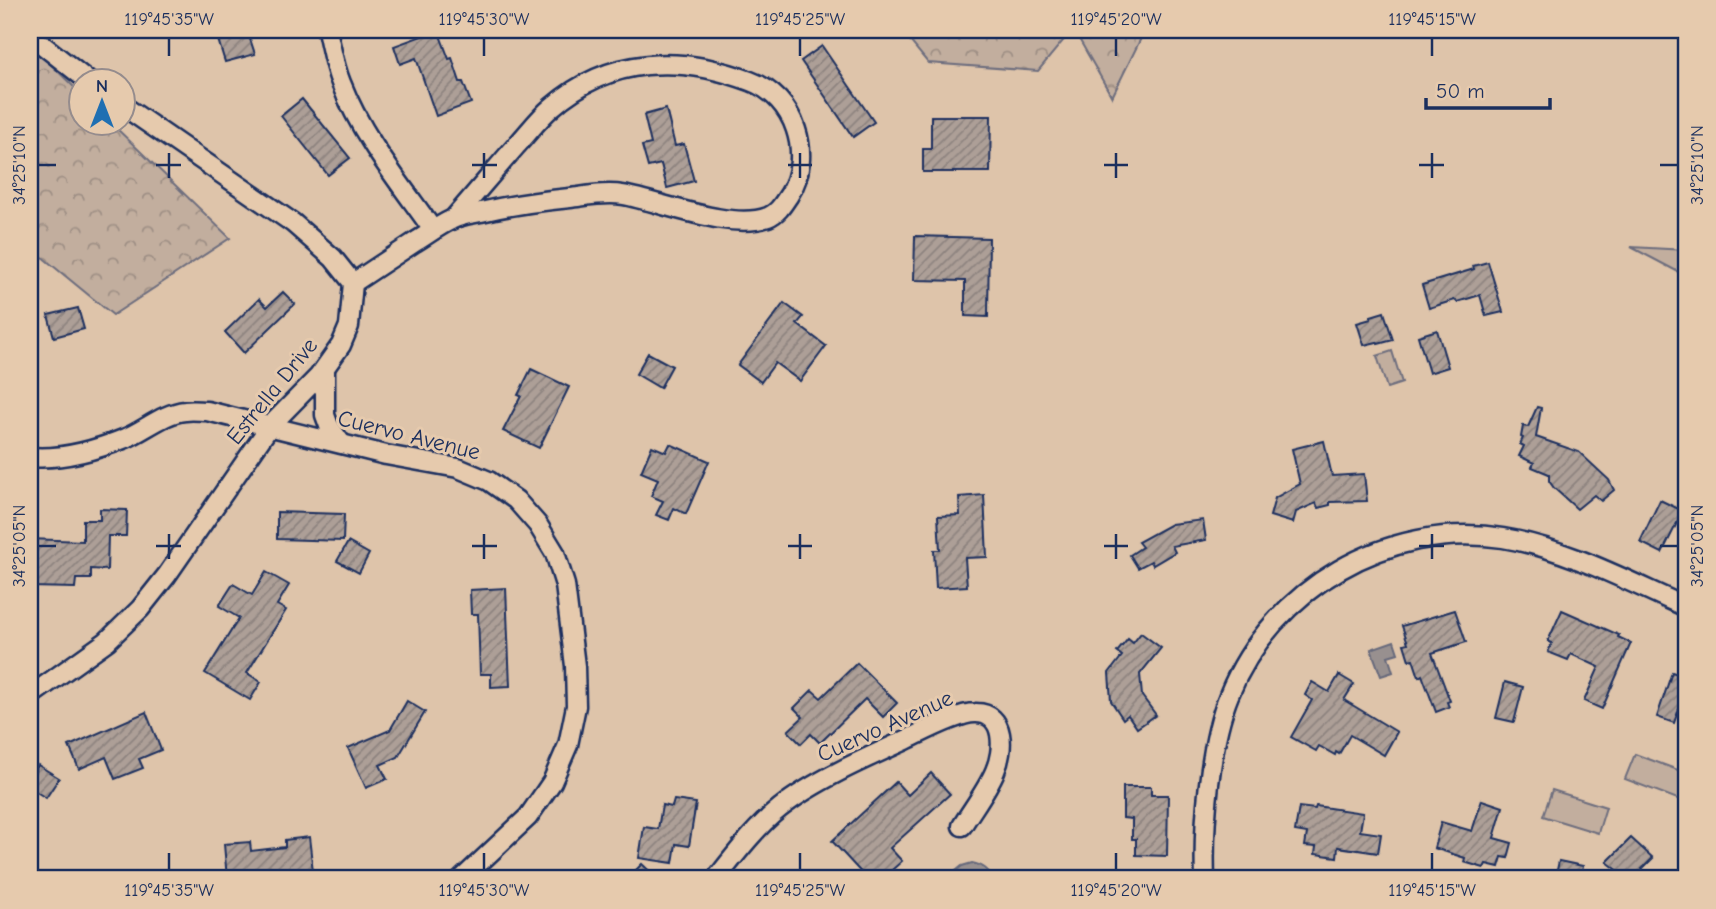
<svg xmlns="http://www.w3.org/2000/svg" width="1716" height="909" viewBox="0 0 1716 909" font-family="'Comic Neue',sans-serif">
<style>
.grass{fill:#c2ae9e;stroke:#6e6e7e;stroke-width:2}
.forest{fill:url(#forest-crowns);stroke:#6e6e7e;stroke-width:2}
.water{fill:#98908f;stroke:#66697b;stroke-width:2}
.building{fill:url(#building-hatch);stroke:#1b2f5e;stroke-width:2}
.lines{fill:none;stroke-linecap:round;stroke-linejoin:round}
.minor-casing{stroke:#1b2f5e;stroke-width:23}
.minor{stroke:#e6caad;stroke-width:18}
.ticks{fill:none;stroke:#1b2f5e;stroke-width:2.5}
.labels{text-anchor:middle;dominant-baseline:central;stroke-width:6;stroke-linejoin:round;paint-order:stroke}
.street-label{font-size:23px;fill:#1b2f5e;stroke:#e6caad}
.neatline{fill:none;stroke:#1b2f5e;stroke-width:2.5}
.ticks-label{font-size:18px;text-anchor:middle;fill:#1b2f5e}
</style>
<defs>
<pattern id="forest-crowns" width="20" height="18" patternUnits="userSpaceOnUse" patternTransform="scale(1.75)"><rect width="20" height="18" fill="#c2ae9e"/><path d="M2 6a3 3 0 1 1 6 0M12 15a3 3 0 1 1 6 0" fill="none" stroke="#9d8e84"/></pattern>
<pattern id="building-hatch" width="6" height="6" patternUnits="userSpaceOnUse" patternTransform="scale(1.75)"><rect width="6" height="6" fill="#ad9f97"/><path d="M-1 1l2-2M0 6l6-6M5 7l2-2" fill="none" stroke="#8c827e"/></pattern>
</defs>
<rect width="100%" height="100%" fill="#dec4aa"/>
<filter id="ink" filterUnits="userSpaceOnUse"><feTurbulence type="fractalNoise" baseFrequency=".0143" numOctaves="2"/><feDisplacementMap in="SourceGraphic" scale="14" xChannelSelector="R" yChannelSelector="G"/><feConvolveMatrix kernelMatrix="1 2 1 2 8 2 1 2 1" color-interpolation-filters="sRGB"/></filter>
<g filter="url(#ink)">
<g class="grass">
<path d="M1631 247 1686 250V276Z"/>
<path d="M1392 351 1402 383 1387 388 1377 356Z"/>
<path d="M1635 754 1686 773V785L1680 800 1625 779Z"/>
<path d="M1552 790 1606 807 1598 833 1543 816Z"/>
</g>
<g class="forest">
<path d="M901 30H1072L1038 71 928 63Z"/>
<path d="M1074 30H1145L1112 97Z"/>
<path d="M30 44 80 93V122L111 123 230 238 113 315 30 247Z"/>
</g>
<g class="water">
<path d="M1394 641 1398 653 1388 656 1393 672 1381 676 1371 649Z"/>
<path d="M972 863C982 865 989 869 993 879H946L962 866Z"/>
</g>
<g class="building">
<path d="M215 30H247L255 54 225 62Z"/>
<path d="M438 30 449 59 452 58 460 82H463L471 103 436 116 416 58 400 64 394 46Z"/>
<path d="M822 46 874 122 853 137 801 61Z"/>
<path d="M302 99 350 158 328 175 281 116Z"/>
<path d="M666 109 675 146 684 144 694 181 667 188 661 164 648 167 642 146 651 144 644 115Z"/>
<path d="M931 116H991L990 172H923V149H931Z"/>
<path d="M915 236 989 238 988 317 965 316V281L914 280Z"/>
<path d="M1488 262 1503 312 1486 316 1480 295 1457 302 1455 300 1429 308 1422 285 1474 269 1473 266Z"/>
<path d="M283 292 295 304 244 353 225 332 259 299 267 307Z"/>
<path d="M784 303 803 317 797 324 826 346 800 381 775 363 761 382 738 365Z"/>
<path d="M78 308 84 329 54 337 48 315Z"/>
<path d="M1384 312 1393 340 1378 344 1377 342 1364 345 1357 323 1371 319V316Z"/>
<path d="M1437 330 1448 367 1429 373 1418 336Z"/>
<path d="M648 353 672 366 660 388 636 374Z"/>
<path d="M531 369 569 387 539 448 503 431 521 396 518 395Z"/>
<path d="M1537 407 1541 408 1536 437 1579 452 1609 480 1614 490 1601 501 1594 495 1577 509 1554 488 1549 481V474L1532 467 1534 463 1519 456 1524 446 1520 444 1523 438 1521 437 1523 426 1528 427Z"/>
<path d="M1324 441 1332 476 1364 474 1367 501 1330 502V505L1318 508 1316 503 1296 512 1293 523 1270 516 1275 498 1300 484 1292 449Z"/>
<path d="M670 444 709 461 686 514 674 508 669 520 656 515 663 501 651 496 658 479 641 472 652 446 666 452Z"/>
<path d="M984 495 987 557 965 558 967 586 936 588 934 550H940L938 516 960 515 959 497Z"/>
<path d="M1660 500 1683 511 1662 553 1640 542Z"/>
<path d="M100 509 127 510 126 536H108L107 570 91 569V579H76L75 588 30 587V539L83 541V520H100Z"/>
<path d="M277 512 344 514 343 541 277 539Z"/>
<path d="M1203 520 1206 540 1172 546 1175 552 1153 565 1151 561 1138 568 1130 555 1142 547 1138 542 1171 524Z"/>
<path d="M348 542 369 554 359 573 337 561Z"/>
<path d="M266 572 289 585 277 605 286 610 247 673 261 682 250 700 205 673 239 618 219 606 233 584 252 595Z"/>
<path d="M506 588 510 686 491 687V674H480L478 614H471L470 590Z"/>
<path d="M1455 610 1466 642 1432 653 1450 701 1447 702 1449 707 1436 712 1422 675 1419 677 1413 659 1409 660 1404 644 1408 643 1402 626Z"/>
<path d="M1562 610 1619 635 1618 637 1631 643 1602 709 1584 701 1599 667 1571 654 1568 660 1548 652 1552 643 1548 641Z"/>
<path d="M1141 633 1161 648 1140 674 1142 696 1156 715 1137 728 1128 715 1123 719 1111 701 1109 673 1122 656 1117 652 1128 639 1133 643Z"/>
<path d="M857 663 897 703 883 717 865 699 820 743 811 734 801 744 788 731 803 717 794 708 812 690 821 698Z"/>
<path d="M1672 672 1686 677V709L1680 706 1674 723 1657 717Z"/>
<path d="M1339 675 1354 684 1344 700 1397 732 1384 755 1350 735 1339 754 1336 752 1335 755 1319 746 1316 751 1291 737 1312 700 1305 695 1312 682 1329 692Z"/>
<path d="M1505 682 1523 687 1514 722 1496 718Z"/>
<path d="M407 701 425 712 398 757 380 765 387 779 366 788 348 748 390 730Z"/>
<path d="M146 712 161 750 139 759 143 768 115 779 106 757 79 769 69 746Z"/>
<path d="M38 765 59 778 46 798 30 788V780Z"/>
<path d="M931 773 950 794 890 848 902 861 882 879H867L832 841 896 782 908 795Z"/>
<path d="M1123 787H1151V795H1168L1167 856 1136 855V839H1132V819L1123 818Z"/>
<path d="M674 800 696 803 689 846 676 844 673 863 639 858 644 827 658 829 662 805 672 807Z"/>
<path d="M1482 800 1503 807 1494 838 1512 843 1508 858 1502 857 1499 867 1486 864 1484 868 1464 862 1465 858 1434 848 1441 822 1472 831Z"/>
<path d="M1316 806 1363 813 1360 831 1381 834 1378 853 1338 847 1337 857 1315 854 1316 847 1305 846 1307 833 1295 831 1299 807 1315 809Z"/>
<path d="M309 837 313 871 227 879 224 844 250 842 251 851 285 847V840Z"/>
<path d="M1631 838 1653 858 1642 869 1652 879H1613L1620 872 1607 862Z"/>
<path d="M1559 861 1583 866 1581 879H1555Z"/>
<path d="M642 864 658 879H627Z"/>
</g>
<g class="lines">
<defs>
<g id="minor">
<path d="M327 30C331 47 334 66 341 83 362 137 400 183 433 230"/>
<path d="M30 35 87 80"/>
<path d="M353 283C374 269 394 256 415 242 427 235 438 226 451 220 460 215 471 214 481 212 511 205 540 201 570 198 587 196 606 192 623 195 662 202 731 231 768 217 778 213 783 204 789 195 814 155 795 97 750 81 681 55 610 56 552 107 539 118 528 133 516 146 495 170 475 194 454 218"/>
<path d="M325 368V415L329 426 341 443"/>
<path d="M30 457C62 460 96 450 126 438 145 430 164 413 185 411 192 410 200 411 207 411L386 455 458 468 489 481 516 500 538 525 555 553 565 585 575 666 576 706 568 745 552 782 528 817 462 879"/>
<path d="M30 696 107 641 140 609 167 575 270 426 319 376 341 345 349 326 353 283 333 258 293 223 122 105"/>
<path d="M716 879C735 855 756 827 780 808 814 781 866 758 906 740 923 732 958 713 975 713 1006 712 1004 751 995 771 987 790 973 808 962 826"/>
<path d="M1205 879C1203 827 1209 744 1229 695 1272 589 1388 520 1503 538 1566 548 1627 581 1686 607"/>
</g>
</defs>
<use href="#minor" class="minor-casing"/>
<use href="#minor" class="minor"/>
</g>
</g>
<path class="ticks" d="M169 38V56M484 38V56M800 38V56M1116 38V56M1432 38V56M169 153V178M484 153V178M800 153V178M1116 153V178M1432 153V178M38 165H56M156 165H181M472 165H497M788 165H812M1104 165H1128M1419 165H1444M1660 165H1678M169 534V559M484 534V559M800 534V559M1116 534V559M1432 534V559M38 546H56M156 546H181M472 546H497M788 546H812M1104 546H1128M1419 546H1444M1660 546H1678M169 853V870M484 853V870M800 853V870M1116 853V870M1432 853V870"/>
<g class="labels">
<g class="street-label">
<text transform="translate(272 391) rotate(-51)">Estrella Drive</text>
<text transform="translate(409 435) rotate(14)">Cuervo Avenue</text>
<text transform="translate(885 726) rotate(-24)">Cuervo Avenue</text>
</g>
</g>
<rect width="1716" height="909" fill="none" stroke="#e6caad" stroke-width="77"/>
<g transform="translate(102 102)"><circle r="33" fill="#e6caad" stroke="#958c8d" stroke-width="2"/>
<path d="M0-5L12 26L0 18L-12 26Z" fill="#1f6fb2"/>
<text y="-10" font-size="19" font-weight="bold" text-anchor="middle" fill="#1b2f5e">N</text>
</g>
<path d="M1426 98v10h124v-10" fill="none" stroke="#1b2f5e" stroke-width="3.5"/>
<text x="1436" y="98" font-size="21" fill="#1b2f5e" stroke="#e6caad" stroke-width="5" paint-order="stroke">50 m</text>
<rect x="38" y="38" width="1640" height="832" class="neatline"/>
<g class="ticks-label">
<text x="169" y="25">119°45'35"W</text>
<text x="484" y="25">119°45'30"W</text>
<text x="800" y="25">119°45'25"W</text>
<text x="1116" y="25">119°45'20"W</text>
<text x="1432" y="25">119°45'15"W</text>
<text transform="translate(19 165) rotate(-90)" y="6">34°25'10"N</text>
<text transform="translate(1697 165) rotate(-90)" y="6">34°25'10"N</text>
<text transform="translate(19 546) rotate(-90)" y="6">34°25'05"N</text>
<text transform="translate(1697 546) rotate(-90)" y="6">34°25'05"N</text>
<text x="169" y="896">119°45'35"W</text>
<text x="484" y="896">119°45'30"W</text>
<text x="800" y="896">119°45'25"W</text>
<text x="1116" y="896">119°45'20"W</text>
<text x="1432" y="896">119°45'15"W</text>
</g>
</svg>
